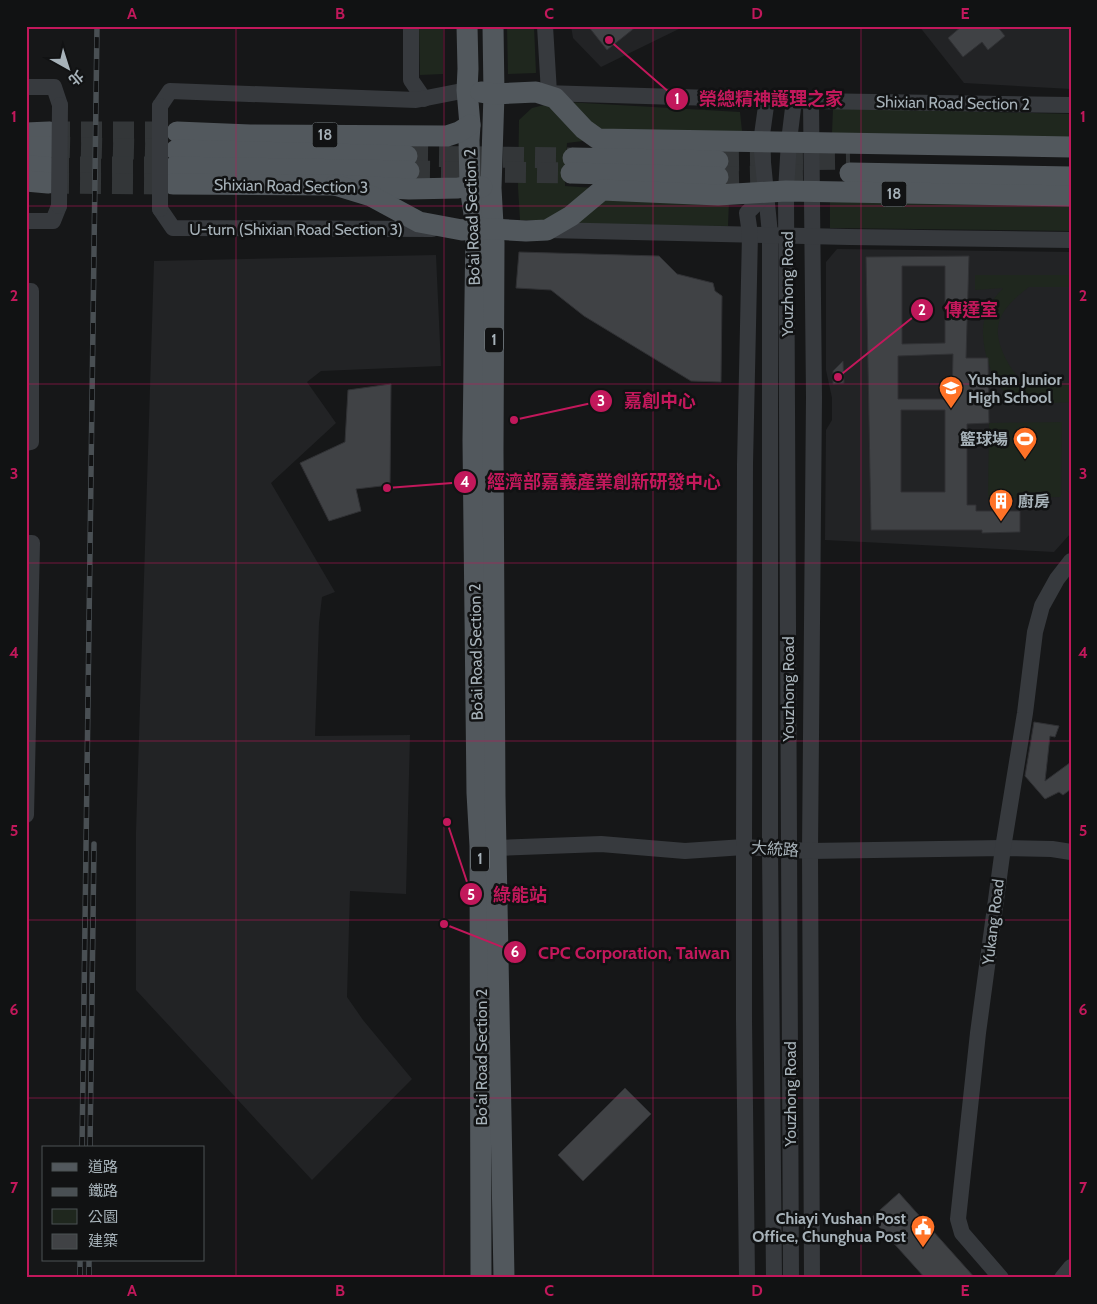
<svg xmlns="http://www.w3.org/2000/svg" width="1097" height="1304" viewBox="0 0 1097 1304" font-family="Cabin,'Noto Sans TC',sans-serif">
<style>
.built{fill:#222325}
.green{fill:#1f271e}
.building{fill:#404245;stroke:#303134;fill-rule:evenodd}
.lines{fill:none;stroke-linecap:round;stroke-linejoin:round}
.major-tunnel{stroke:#333638;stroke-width:21;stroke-dasharray:21 11;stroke-linecap:butt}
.minor{stroke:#373a3e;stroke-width:16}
.major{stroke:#52585d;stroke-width:21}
.rail-casing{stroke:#494f53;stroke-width:5.5}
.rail{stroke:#111213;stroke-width:4;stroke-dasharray:11;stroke-linecap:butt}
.minor-bridge{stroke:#373a3e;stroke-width:16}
.grid{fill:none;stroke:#c2185b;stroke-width:1;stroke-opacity:0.55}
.labels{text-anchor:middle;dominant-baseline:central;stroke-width:5;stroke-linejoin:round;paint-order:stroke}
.shield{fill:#111213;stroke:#7a8287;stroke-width:1}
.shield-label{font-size:15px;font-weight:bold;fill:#a7b2b9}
.street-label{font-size:16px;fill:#a7b2b9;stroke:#111213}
.poi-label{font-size:16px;font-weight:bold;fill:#a7b2b9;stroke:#111213;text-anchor:start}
.leader{fill:none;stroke:#c2185b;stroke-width:2}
.callout-dot{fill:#c2185b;stroke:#111213;stroke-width:2}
.mark-label{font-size:15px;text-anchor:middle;font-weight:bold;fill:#fff}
.callout-label{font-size:18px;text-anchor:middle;font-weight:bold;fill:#c2185b;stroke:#111213;stroke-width:5;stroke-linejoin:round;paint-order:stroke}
.neatline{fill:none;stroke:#c2185b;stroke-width:2}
.grid-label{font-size:16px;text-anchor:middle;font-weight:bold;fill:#c2185b}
</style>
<rect width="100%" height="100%" fill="#161718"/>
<g class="built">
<path d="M571 26H685L601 67 573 38Z"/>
<path d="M919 26H1071V89L964 83Z"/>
<path d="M837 249 1071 252V533L1054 552 825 540 826 430 832 420V398L826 370V262Z"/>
<path d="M436 255 441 366 321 371 307 382 336 423 271 483 335 592 322 597 319 623 315 736 410 735 406 894 350 891 347 997 363 1020 412 1079 312 1180 136 990V832L154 261Z"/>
</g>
<g class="green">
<path d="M419 26H443V74L420 75Z"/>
<path d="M507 26H534L536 73 508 74Z"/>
<path d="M566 102 740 112 742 131 599 133Z"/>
<path d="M552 103 583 141 567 143 565 186 594 188 552 220H520L518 187 519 120 532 108Z"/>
<path d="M833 108 1071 114V141L832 133Z"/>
<path d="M603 195 729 201 728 226 564 225Z"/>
<path d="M830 202H1071V231L830 228Z"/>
<path d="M975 275H1071V287H1029C1000 309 988 326 1007 361 1011 369 1020 381 1028 383 1041 388 1057 385 1071 385V402C1052 403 1031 406 1013 398 993 389 982 350 983 329 983 323 986 313 989 307 992 300 998 294 1003 288L975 290Z"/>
<path d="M1062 422 1061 497 988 498 989 423Z"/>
</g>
<g class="building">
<path d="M588 26H637L607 50Z"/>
<path d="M962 26H997L1005 36 988 50 982 42 963 57 948 38Z"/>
<path d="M519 252 659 256 677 274 713 283 715 291 722 296 721 382 691 381 584 316 551 290 516 288Z"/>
<path d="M969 256 966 358H988L989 423 967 424V505H976V511H1020V532L982 533V530H871L866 257ZM902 266H945V343L902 344ZM953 354 952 399H898V356ZM901 410H945V492H901Z"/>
<path d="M843 361 844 383 833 384V371Z"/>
<path d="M391 384 390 485 356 489 361 511 329 521 300 463 345 442 348 390Z"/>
<path d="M1034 722 1059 726 1055 737 1050 736 1045 781 1071 762V789L1063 795 1059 792 1045 799 1025 776Z"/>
<path d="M625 1088 651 1114 583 1181 558 1155Z"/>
<path d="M899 1193 975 1278H925L871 1218Z"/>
</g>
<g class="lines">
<g class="major-tunnel">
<path d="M49 132H177"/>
<path d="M49 147 176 150"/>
<path d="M407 156 573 158"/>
<path d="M718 161 850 159"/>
<path d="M48 167H174"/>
<path d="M409 171 571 173"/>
<path d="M718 177 803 175"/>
<path d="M48 183 173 184"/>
</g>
<g class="minor">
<path d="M411 26V80L424 99"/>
<path d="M545 26 549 93"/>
<path d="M26 87H54L60 105"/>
<path d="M543 93 811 101 1071 105"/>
<path d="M767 99 761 142 770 234V849L774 1278"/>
<path d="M811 101 814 397 810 851 812 1278"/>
<path d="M160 106 170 91 416 100 467 90"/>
<path d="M160 209 173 228 432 229"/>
<path d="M26 221H53L59 206"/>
<path d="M547 230 849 237 1071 240"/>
<path d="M26 291H31V442L26 443"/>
<path d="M26 543H32L26 815"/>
<path d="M484 847 497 848 601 844 685 851 744 847 810 851 1003 848 1052 849 1071 852"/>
<path d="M747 1278 744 1020V847L745 464 750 234 747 213 767 193"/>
<path d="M791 1278 786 191 789 141 794 100"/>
<path d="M1001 1278 962 1233 958 1219 978 1033 1003 848 1025 713 1035 632 1042 606 1057 579 1071 561"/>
<path d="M1062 1278 1071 1267"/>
</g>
<g class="major">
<path d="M467 26 468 69 467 90 470 125 469 140 470 186 476 228 473 441 477 793 480 846 481 1278"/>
<path d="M493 26 494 94 491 188 494 243 493 451 495 796 504 1278"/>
<path d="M481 92 494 94 536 92 555 98 584 129 598 139 1071 147"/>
<path d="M177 132 250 135 447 136 459 132 470 125"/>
<path d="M26 133 49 132"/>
<path d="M26 147H49"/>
<path d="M176 150 407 156"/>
<path d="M573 158 718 161"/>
<path d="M26 166 48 167"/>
<path d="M174 167 409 171"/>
<path d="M571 173 718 177"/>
<path d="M850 173 1071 177"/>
<path d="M26 181 48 183"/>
<path d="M173 184 335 185 409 189 458 188 470 186 482 187"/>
<path d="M335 185 371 196 419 222 462 230 476 228 526 231 547 230 571 216 602 190 718 195 786 191 1071 196"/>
</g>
<defs>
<g id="rail">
<path d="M82 1148 97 26"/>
<path d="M90 1148 94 844"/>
<path d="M80 1278V1260"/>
<path d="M89 1278V1260"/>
</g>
</defs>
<use href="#rail" class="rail-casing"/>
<use href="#rail" class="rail"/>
<g class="minor-bridge">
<path d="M160 106V209"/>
<path d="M59 206 60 105"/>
</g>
</g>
<path class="grid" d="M236 26V1278M444 26V1278M653 26V1278M861 26V1278M26 206H1071M26 384H1071M26 563H1071M26 741H1071M26 920H1071M26 1098H1071"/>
<defs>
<symbol id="school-pin" viewBox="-11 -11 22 30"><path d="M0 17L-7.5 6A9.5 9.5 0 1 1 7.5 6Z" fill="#ff7227" stroke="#111213"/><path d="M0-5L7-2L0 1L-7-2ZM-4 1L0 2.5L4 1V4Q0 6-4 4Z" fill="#fff"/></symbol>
<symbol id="stadium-pin" viewBox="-11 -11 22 30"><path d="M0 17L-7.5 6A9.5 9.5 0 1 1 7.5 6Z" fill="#ff7227" stroke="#111213"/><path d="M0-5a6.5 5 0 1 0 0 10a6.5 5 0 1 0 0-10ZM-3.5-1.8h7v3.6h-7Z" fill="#fff"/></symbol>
<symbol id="building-pin" viewBox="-11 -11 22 30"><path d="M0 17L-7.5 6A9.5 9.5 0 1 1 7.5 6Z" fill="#ff7227" stroke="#111213"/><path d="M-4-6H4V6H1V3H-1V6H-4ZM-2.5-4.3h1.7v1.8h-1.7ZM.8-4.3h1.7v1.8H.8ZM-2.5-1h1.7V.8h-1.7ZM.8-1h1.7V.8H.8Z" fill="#fff"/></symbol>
<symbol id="civic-pin" viewBox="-11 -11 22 30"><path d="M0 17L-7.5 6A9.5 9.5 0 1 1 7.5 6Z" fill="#ff7227" stroke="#111213"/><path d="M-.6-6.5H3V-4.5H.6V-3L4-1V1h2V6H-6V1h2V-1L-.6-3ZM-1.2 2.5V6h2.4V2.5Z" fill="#fff"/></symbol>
</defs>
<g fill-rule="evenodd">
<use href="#school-pin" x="937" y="374" width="28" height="38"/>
<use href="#stadium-pin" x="1011" y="425" width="28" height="38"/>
<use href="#building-pin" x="987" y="487" width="28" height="38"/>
<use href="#civic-pin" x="909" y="1213" width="28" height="38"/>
</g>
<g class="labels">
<g class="shield">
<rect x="312.5" y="122.5" width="25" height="25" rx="4"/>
<rect x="881.5" y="181.5" width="25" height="25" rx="4"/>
<rect x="485" y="327.5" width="18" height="25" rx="4"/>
<rect x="471" y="846.5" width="18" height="25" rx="4"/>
</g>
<g class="shield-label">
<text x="325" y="135">18</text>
<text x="894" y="194">18</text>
<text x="494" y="340">1</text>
<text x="480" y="859">1</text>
</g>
<g class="street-label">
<text transform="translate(953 103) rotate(1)">Shixian Road Section 2</text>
<text transform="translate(291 186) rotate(1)">Shixian Road Section 3</text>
<text transform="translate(472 217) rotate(-92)">Bo'ai Road Section 2</text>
<text x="296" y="229">U-turn (Shixian Road Section 3)</text>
<text transform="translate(787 284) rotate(-90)">Youzhong Road</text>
<text transform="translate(476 652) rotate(-91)">Bo'ai Road Section 2</text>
<text transform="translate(788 689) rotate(-90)">Youzhong Road</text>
<text transform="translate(775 849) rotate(4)">大統路</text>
<text transform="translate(993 922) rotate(-83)">Yukang Road</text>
<text transform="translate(481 1057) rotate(-90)">Bo'ai Road Section 2</text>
<text transform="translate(790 1094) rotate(-90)">Youzhong Road</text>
</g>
<g class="poi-label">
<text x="968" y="379">Yushan Junior<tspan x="968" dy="18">High School</tspan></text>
<text x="1008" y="439" text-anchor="end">籃球場</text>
<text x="1018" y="501">廚房</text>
<text x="906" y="1218" text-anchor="end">Chiayi Yushan Post<tspan x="906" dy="18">Office, Chunghua Post</tspan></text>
</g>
</g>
<path class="leader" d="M609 40L677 99M838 377L922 310M514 420L601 401M387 488L465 482M447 822L471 894M444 924L515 952"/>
<g class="callout-dot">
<circle cx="609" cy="40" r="5"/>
<circle cx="838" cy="377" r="5"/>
<circle cx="514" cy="420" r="5"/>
<circle cx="387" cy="488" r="5"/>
<circle cx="447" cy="822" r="5"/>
<circle cx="444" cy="924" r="5"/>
<circle cx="677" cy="99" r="12"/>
<circle cx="922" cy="310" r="12"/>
<circle cx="601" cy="401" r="12"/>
<circle cx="465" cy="482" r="12"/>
<circle cx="471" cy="894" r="12"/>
<circle cx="515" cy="952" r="12"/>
</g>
<g class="mark-label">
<text x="677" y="104">1</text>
<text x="922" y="315">2</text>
<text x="601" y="406">3</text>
<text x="465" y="487">4</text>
<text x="471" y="900">5</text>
<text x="515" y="957">6</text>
</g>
<g class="callout-label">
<text x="771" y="105">榮總精神護理之家</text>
<text x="971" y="316">傳達室</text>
<text x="660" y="407">嘉創中心</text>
<text x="604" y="488">經濟部嘉義產業創新研發中心</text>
<text x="520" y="901">綠能站</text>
<text x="634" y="959">CPC Corporation, Taiwan</text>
</g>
<rect width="1097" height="1304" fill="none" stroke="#111213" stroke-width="55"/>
<rect x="42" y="1146" width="162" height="115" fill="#111213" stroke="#4d5255"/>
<rect x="52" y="1163" width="25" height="8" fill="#52585d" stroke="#4d5255"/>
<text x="88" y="1172" font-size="15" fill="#a7b2b9">道路</text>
<rect x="52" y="1188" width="25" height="8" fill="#494f53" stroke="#4d5255"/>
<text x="88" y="1196" font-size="15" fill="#a7b2b9">鐵路</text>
<rect x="52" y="1209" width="25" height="15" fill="#1f271e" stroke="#4d5255"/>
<text x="88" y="1222" font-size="15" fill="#a7b2b9">公園</text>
<rect x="52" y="1234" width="25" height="15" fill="#404245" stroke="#4d5255"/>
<text x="88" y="1246" font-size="15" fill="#a7b2b9">建築</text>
<g transform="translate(68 68) rotate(141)" stroke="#111213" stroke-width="4" paint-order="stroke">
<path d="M0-4L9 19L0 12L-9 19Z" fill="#a7b2b9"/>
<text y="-8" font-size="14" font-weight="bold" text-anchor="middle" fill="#a7b2b9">北</text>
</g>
<rect x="28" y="28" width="1042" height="1248" class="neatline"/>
<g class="grid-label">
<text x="132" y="19">A</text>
<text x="340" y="19">B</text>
<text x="549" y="19">C</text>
<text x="757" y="19">D</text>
<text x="965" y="19">E</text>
<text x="14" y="122">1</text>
<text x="1083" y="122">1</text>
<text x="14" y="301">2</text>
<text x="1083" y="301">2</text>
<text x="14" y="479">3</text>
<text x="1083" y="479">3</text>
<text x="14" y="658">4</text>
<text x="1083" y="658">4</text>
<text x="14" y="836">5</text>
<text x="1083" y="836">5</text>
<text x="14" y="1015">6</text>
<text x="1083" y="1015">6</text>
<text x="14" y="1193">7</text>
<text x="1083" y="1193">7</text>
<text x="132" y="1296">A</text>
<text x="340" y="1296">B</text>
<text x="549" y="1296">C</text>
<text x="757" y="1296">D</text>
<text x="965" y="1296">E</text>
</g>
</svg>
